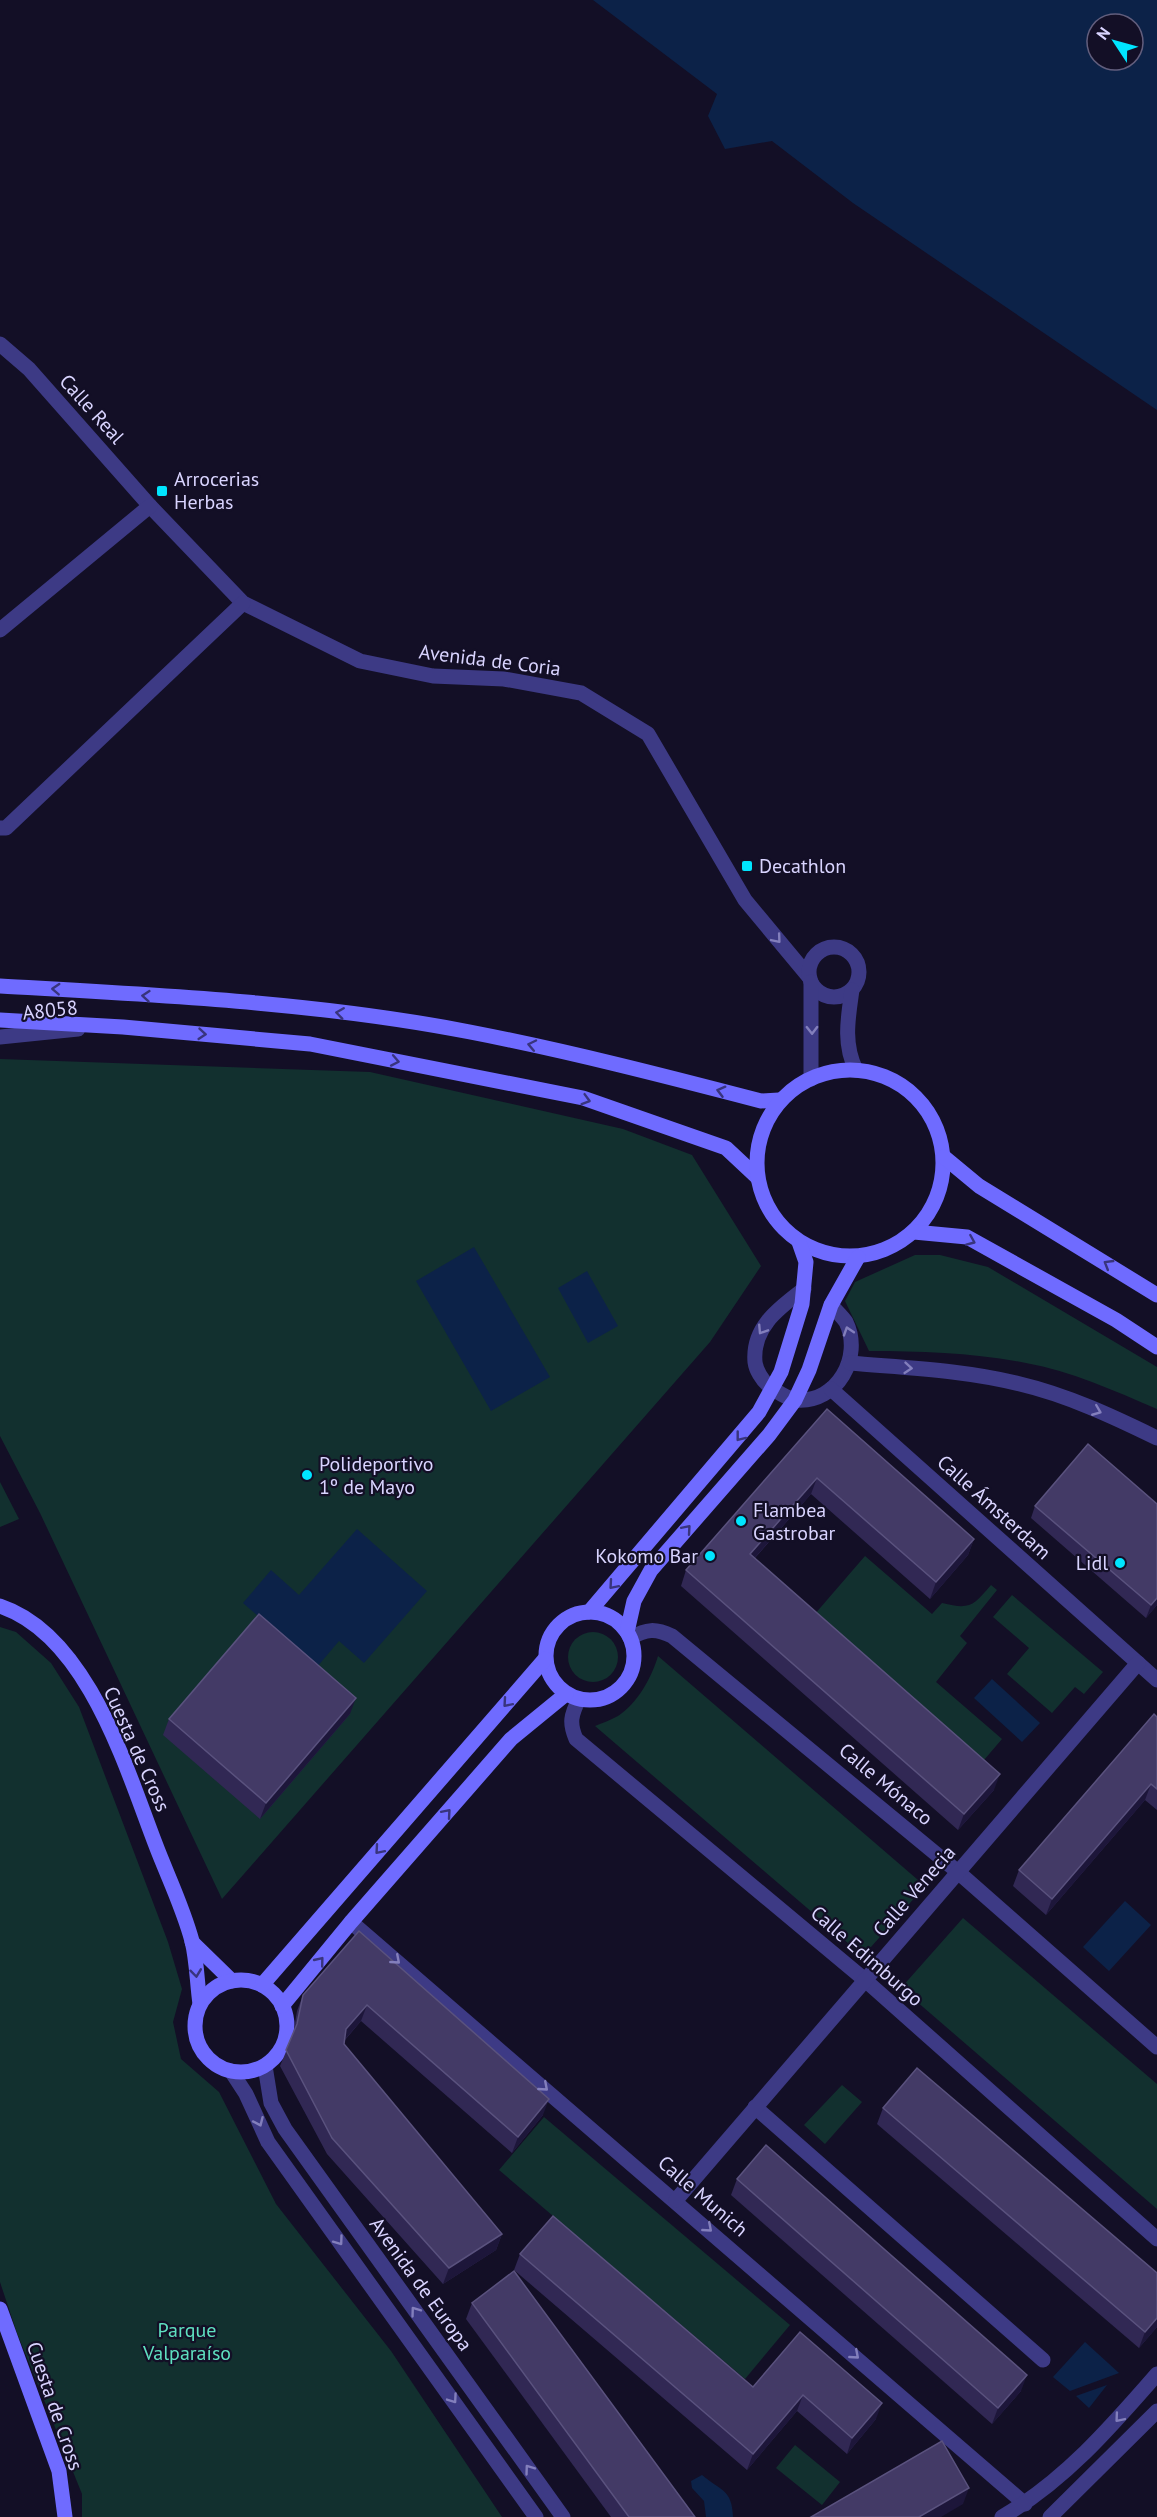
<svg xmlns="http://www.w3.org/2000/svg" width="1157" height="2517" viewBox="0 0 1157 2517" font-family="'PT Sans',sans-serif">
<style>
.green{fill:#12302f}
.water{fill:#0c2248;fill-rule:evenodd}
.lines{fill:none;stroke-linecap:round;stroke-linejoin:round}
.street{stroke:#3d3a85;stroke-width:15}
.secondary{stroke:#6f6bff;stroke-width:15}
.wall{fill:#312854}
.shaded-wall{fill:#1d163a}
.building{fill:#433a66;stroke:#5a527e;stroke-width:1.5}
.oneway{stroke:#837fbc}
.oneway2{stroke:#38347d}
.poi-dot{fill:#00e5ff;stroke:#130f26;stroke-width:2}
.labels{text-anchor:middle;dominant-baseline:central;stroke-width:4.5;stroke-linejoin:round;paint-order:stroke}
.street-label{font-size:20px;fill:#d9d4ff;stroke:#130f26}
.poi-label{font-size:20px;fill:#d9d4ff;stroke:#130f26;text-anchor:start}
.park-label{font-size:20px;fill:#5fe0c0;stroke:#130f26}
</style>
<rect width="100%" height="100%" fill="#130f26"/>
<g class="green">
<path d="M0 1059 370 1072 623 1129 692 1155 761 1266 710 1342 222 1899 40 1513 0 1436Z"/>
<path d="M915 1255H940L988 1267 1157 1367V1409C1115 1391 1071 1371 1026 1363 976 1353 921 1351 869 1351L845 1301 855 1282Z"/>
<path d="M0 1482 19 1519 0 1527Z"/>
<path d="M865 1556 932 1614 942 1603C970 1610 973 1606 991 1585L997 1590 960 1636 967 1643 936 1682 1002 1739 978 1767 808 1622Z"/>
<path d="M1012 1595 1103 1672 1084 1694 1075 1687 1052 1713 1007 1674 1029 1648 993 1617Z"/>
<path d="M0 1627 16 1632 51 1663 79 1707 168 1942 182 1989 173 2022 181 2059 219 2092 276 2204 391 2351 502 2517H82V2494L17 2333 0 2282Z"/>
<circle cx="593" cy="1657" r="25"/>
<path d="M658 1656 925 1886 863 1956 595 1726C602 1723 611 1720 618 1716 637 1704 652 1677 658 1656Z"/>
<path d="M963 1918 1157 2084V2209L901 1988Z"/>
<path d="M842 2085 862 2102 825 2144 804 2125Z"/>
<path d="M544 2117 790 2325 745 2379 499 2170Z"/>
<path d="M795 2445 840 2482 822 2505 776 2468Z"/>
</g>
<g class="water">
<path d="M593 0H1157V410L853 203 772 141 725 149 708 116 717 94ZM1097 24H1133V60H1097Z"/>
<path d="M474 1247 550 1377 491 1411 416 1281Z"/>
<path d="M587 1271 618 1326 588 1343 558 1288Z"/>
<path d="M357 1529 427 1591 364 1663 339 1641 317 1667 243 1603 271 1570 299 1595Z"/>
<path d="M992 1679 1040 1723 1022 1742 974 1698Z"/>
<path d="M1125 1901 1151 1925 1109 1971 1083 1947Z"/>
<path d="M1085 2342 1119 2373 1070 2391 1053 2377Z"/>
<path d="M1107 2385 1089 2408 1076 2396Z"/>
<path d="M702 2475C721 2491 732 2489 733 2517H706L704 2501 692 2488 691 2481Z"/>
</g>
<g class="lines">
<g class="street">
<path d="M0 344 29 369 150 506 243 603 360 661 433 676 504 679 581 693 648 734 745 900 809 977"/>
<path d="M0 630 150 506"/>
<path d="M0 828H6L243 603"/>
<circle cx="834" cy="972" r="25"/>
<path d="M811 982V1079"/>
<path d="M852 990C848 1018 843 1044 856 1070"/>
<path d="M0 1037 78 1029"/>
<path d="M804 1289C779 1308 752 1327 755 1362 756 1370 762 1380 768 1385 775 1391 788 1399 797 1400 837 1403 863 1357 846 1322 842 1316 835 1310 831 1305"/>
<path d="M850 1363C907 1368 964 1370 1020 1384 1067 1395 1114 1417 1157 1438"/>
<path d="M831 1389 1157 1680"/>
<path d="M630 1638C647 1629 655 1628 672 1636L958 1872 1157 2047"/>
<path d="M579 1699C571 1715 569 1723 576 1739L865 1980 1157 2239"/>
<path d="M351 1922 1025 2504"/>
<path d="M265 2066 271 2103 285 2129 563 2517"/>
<path d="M231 2071 246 2094 268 2142 536 2517"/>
<path d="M755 2107 1043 2360"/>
<path d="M676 2200 1138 1663"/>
<path d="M1002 2517C1064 2481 1110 2428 1157 2374"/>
<path d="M1050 2517 1157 2411"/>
</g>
<g class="secondary">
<path d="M0 986C156 995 316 1002 470 1032 568 1051 665 1076 761 1101L779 1100"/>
<path d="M0 1020 123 1027 310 1044 583 1098 726 1148 757 1177"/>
<circle cx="850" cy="1163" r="93"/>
<path d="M944 1157 979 1186 1157 1295"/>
<path d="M914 1232 967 1237 1116 1320 1157 1347"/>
<path d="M0 1606C87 1635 125 1765 155 1843 167 1875 183 1907 192 1941 197 1961 197 1983 200 2004"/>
<circle cx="590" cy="1656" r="44"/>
<path d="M589 1612 759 1412 781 1372 802 1304 806 1262 799 1242"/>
<path d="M627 1632 634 1601 651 1570 769 1435 795 1400 809 1370 831 1305 858 1257"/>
<path d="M192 1942 232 1981"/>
<circle cx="241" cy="2026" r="46"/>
<path d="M262 1985 545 1659"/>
<path d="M282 2006 351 1922 511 1739 566 1694"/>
<path d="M0 2309 59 2471 65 2517"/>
</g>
</g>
<g class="wall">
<path d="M827 1409 974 1539 968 1555 930 1599 811 1494 755 1558 994 1790 958 1830 681 1586 686 1570Z"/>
<path d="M1035 1506 1157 1605 1146 1618 1031 1518Z"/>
<path d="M350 1714 260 1819 163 1735 169 1719Z"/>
<path d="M1157 1717V1810L1145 1800 1046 1915 1013 1886 1019 1870Z"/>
<path d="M359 1931 543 2115 512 2153 361 2021 345 2040 344 2044 502 2234 496 2250 443 2284 327 2154 280 2066 293 2035 297 2011 303 1995Z"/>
<path d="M883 2108 1157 2327 1139 2348 877 2124Z"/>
<path d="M737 2179 1021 2391 992 2424 731 2195Z"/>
<path d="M520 2254 753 2387 800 2332 876 2419 847 2454 797 2411 747 2470 514 2270Z"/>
<path d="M472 2303 695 2517H611L466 2319Z"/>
</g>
<g class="shaded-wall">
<path d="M817 1478 811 1494 744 1570 750 1554Z"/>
<path d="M974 1539 968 1555 930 1599 936 1582Z"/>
<path d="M1157 1598V1605L1146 1618 1151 1605Z"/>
<path d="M356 1698 350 1714 260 1819 266 1803Z"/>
<path d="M1000 1774 994 1790 958 1830 964 1814Z"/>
<path d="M1151 1784 1145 1800 1046 1915 1052 1899Z"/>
<path d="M367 2005 361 2021 340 2045 346 2029Z"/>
<path d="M549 2099 543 2115 512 2153 518 2137Z"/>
<path d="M502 2234 496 2250 443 2284 449 2268Z"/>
<path d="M1157 2318V2327L1139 2348 1145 2332Z"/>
<path d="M1027 2375 1021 2391 992 2424 998 2408Z"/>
<path d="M803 2395 797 2411 747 2470 753 2454Z"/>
<path d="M882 2403 876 2419 847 2454 852 2438Z"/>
<path d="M969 2488 963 2504 941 2517H919Z"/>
</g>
<g class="building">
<path d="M827 1409 974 1539 936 1582 817 1478 750 1554 1000 1774 964 1814 686 1570Z"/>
<path d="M1088 1444 1157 1504V1598L1151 1605 1035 1506Z"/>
<path d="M259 1614 356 1698 266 1803 169 1719Z"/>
<path d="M1154 1714 1157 1717V1789L1151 1784 1052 1899 1019 1870Z"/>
<path d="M359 1931 549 2099 518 2137 367 2005 346 2029 344 2044 502 2234 449 2268 332 2138 286 2050 297 2024 303 1995Z"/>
<path d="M917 2068 1157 2273V2318L1145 2332 883 2108Z"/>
<path d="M766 2145 1027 2375 998 2408 737 2179Z"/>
<path d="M553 2216 753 2387 800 2332 882 2403 852 2438 803 2395 753 2454 520 2254Z"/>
<path d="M514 2271 695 2517H629L472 2303Z"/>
<path d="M942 2441 969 2488 919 2517H811Z"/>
</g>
<defs><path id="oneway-chevron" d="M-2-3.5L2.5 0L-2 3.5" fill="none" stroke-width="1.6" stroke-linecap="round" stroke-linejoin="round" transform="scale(1.5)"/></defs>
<g class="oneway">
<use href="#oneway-chevron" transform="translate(777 939) rotate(50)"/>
<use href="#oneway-chevron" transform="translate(812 1030) rotate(89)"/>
<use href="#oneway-chevron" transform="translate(762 1330) rotate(123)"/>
<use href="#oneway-chevron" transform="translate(848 1331) rotate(-108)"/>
<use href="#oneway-chevron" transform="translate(908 1368) rotate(5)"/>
<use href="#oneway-chevron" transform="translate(1097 1411) rotate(22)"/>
<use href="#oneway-chevron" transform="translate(396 1960) rotate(41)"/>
<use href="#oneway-chevron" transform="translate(544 2087) rotate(41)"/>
<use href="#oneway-chevron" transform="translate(259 2122) rotate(66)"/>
<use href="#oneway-chevron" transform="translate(708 2228) rotate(41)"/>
<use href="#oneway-chevron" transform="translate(339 2241) rotate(54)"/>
<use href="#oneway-chevron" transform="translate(415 2311) rotate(-126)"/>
<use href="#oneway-chevron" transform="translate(855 2355) rotate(41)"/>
<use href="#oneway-chevron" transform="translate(453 2399) rotate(55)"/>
<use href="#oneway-chevron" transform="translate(1119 2418) rotate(130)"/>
<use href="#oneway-chevron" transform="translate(529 2469) rotate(-126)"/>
</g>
<g class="oneway2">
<use href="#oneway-chevron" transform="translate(56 989) rotate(-177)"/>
<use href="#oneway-chevron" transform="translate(146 996) rotate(-175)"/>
<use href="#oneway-chevron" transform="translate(340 1013) rotate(-172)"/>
<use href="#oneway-chevron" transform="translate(202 1034) rotate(5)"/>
<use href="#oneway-chevron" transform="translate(532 1045) rotate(-168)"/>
<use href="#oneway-chevron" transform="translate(395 1061) rotate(11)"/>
<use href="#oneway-chevron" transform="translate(721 1091) rotate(-165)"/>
<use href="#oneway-chevron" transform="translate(586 1100) rotate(16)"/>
<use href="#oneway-chevron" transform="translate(971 1241) rotate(23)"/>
<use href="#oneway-chevron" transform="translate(1108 1264) rotate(-149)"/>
<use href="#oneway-chevron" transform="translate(740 1437) rotate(128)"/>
<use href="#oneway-chevron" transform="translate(687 1529) rotate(-49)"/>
<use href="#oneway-chevron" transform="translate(613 1585) rotate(131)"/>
<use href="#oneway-chevron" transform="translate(507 1703) rotate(131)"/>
<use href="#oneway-chevron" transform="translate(447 1813) rotate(-49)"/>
<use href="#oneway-chevron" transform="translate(379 1850) rotate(131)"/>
<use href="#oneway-chevron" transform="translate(320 1961) rotate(-51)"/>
<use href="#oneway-chevron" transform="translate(196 1973) rotate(83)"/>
</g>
<g class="poi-dot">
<rect x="156" y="485" width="12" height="12" rx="3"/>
<rect x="741" y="860" width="12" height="12" rx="3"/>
<circle cx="307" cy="1475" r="6"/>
<circle cx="741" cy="1521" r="6"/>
<circle cx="710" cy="1556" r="6"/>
<circle cx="1120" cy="1563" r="6"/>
</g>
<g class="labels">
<g class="street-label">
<text transform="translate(92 409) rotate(48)">Calle Real</text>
<text transform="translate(490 660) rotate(7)">Avenida de Coria</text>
<text transform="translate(50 1010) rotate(-6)">A8058</text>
<text transform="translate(994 1507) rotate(42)">Calle Ámsterdam</text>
<text transform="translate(137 1749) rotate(66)">Cuesta de Cross</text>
<text transform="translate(886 1784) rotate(40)">Calle Mónaco</text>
<text transform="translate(914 1891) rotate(-49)">Calle Venecia</text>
<text transform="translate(867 1956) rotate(41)">Calle Edimburgo</text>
<text transform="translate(703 2196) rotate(41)">Calle Munich</text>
<text transform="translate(421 2284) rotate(54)">Avenida de Europa</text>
<text transform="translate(55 2406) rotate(71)">Cuesta de Cross</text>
</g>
<g class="poi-label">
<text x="174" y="479">Arrocerias<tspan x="174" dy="23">Herbas</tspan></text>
<text x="759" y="866">Decathlon</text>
<text x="319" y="1464">Polideportivo<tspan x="319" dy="23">1º de Mayo</tspan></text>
<text x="753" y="1510">Flambea<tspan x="753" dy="23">Gastrobar</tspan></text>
<text x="698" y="1556" text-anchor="end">Kokomo Bar</text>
<text x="1108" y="1563" text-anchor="end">Lidl</text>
</g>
<g class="park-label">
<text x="187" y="2330">Parque<tspan x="187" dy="23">Valparaíso</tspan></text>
</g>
</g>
<g transform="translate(1115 42) rotate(306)"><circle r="28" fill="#130f26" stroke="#625e7d" stroke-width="1.5"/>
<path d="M0-4.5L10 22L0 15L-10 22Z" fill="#00e5ff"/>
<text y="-9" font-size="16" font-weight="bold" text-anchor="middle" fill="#d9d4ff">N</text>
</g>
</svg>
